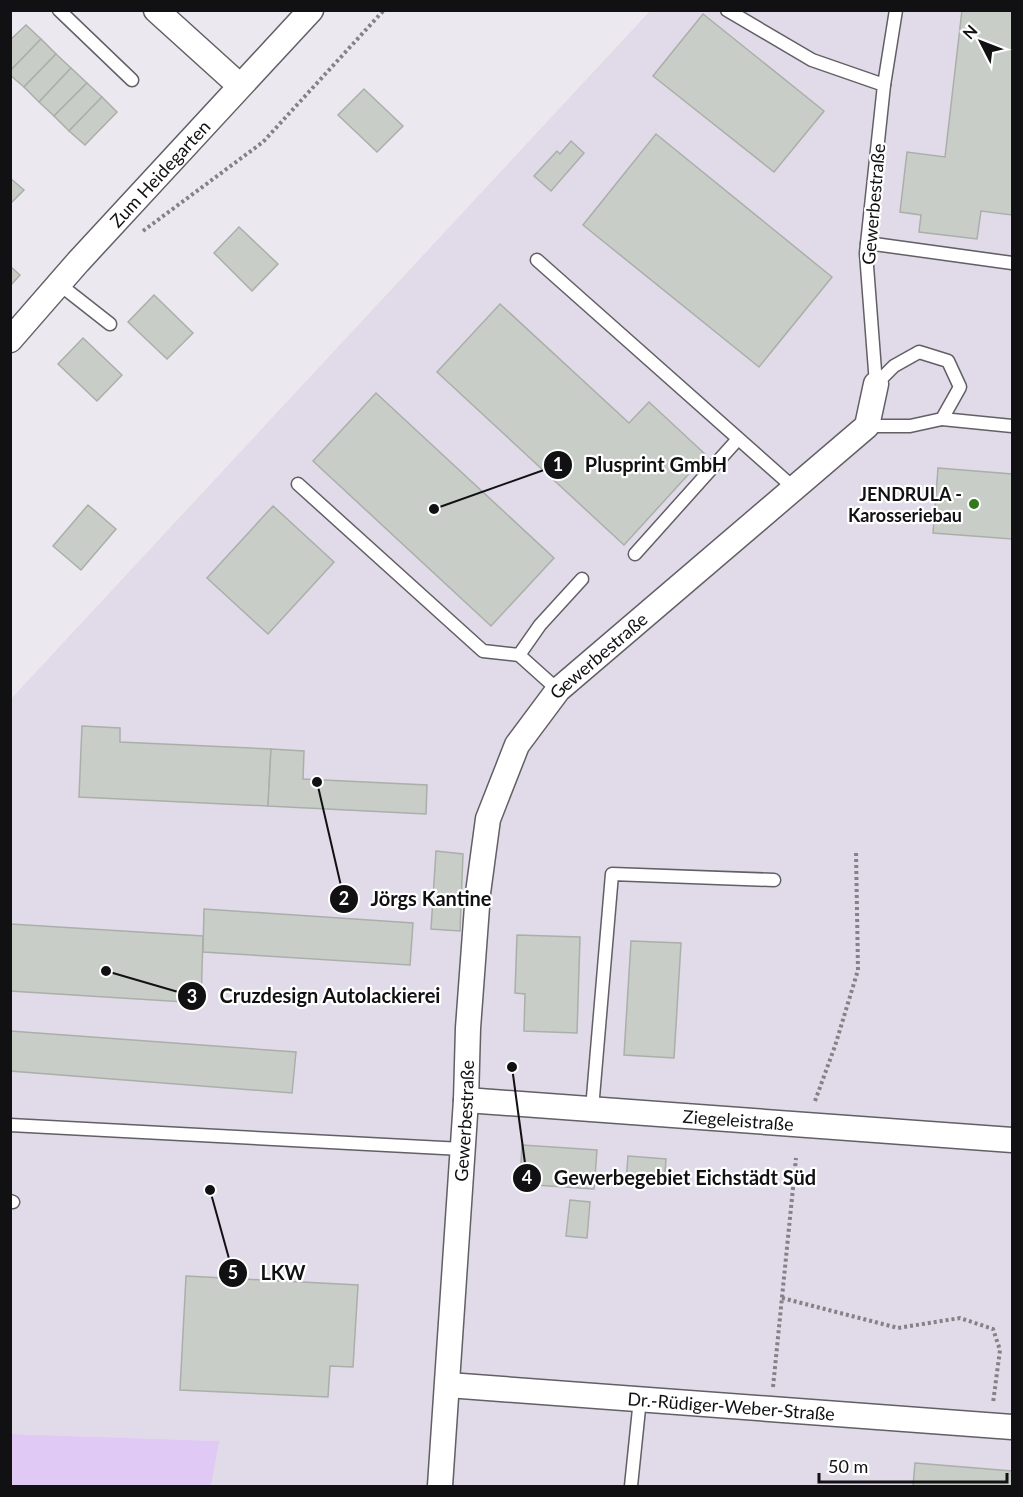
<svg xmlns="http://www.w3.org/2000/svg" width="1023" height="1497" viewBox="0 0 1023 1497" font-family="Lato,sans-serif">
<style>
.built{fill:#e1dae8}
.green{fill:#e0caf5}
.building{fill:#c8cec7;stroke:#aaafa9;stroke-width:1.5}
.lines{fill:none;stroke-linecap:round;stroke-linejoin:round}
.lane-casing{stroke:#625f65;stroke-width:15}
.street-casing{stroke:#625f65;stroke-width:27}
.path{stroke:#848287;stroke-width:4;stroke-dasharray:3 3;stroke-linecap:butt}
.lane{stroke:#fff;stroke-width:12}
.street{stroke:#fff;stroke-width:24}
.poi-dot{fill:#33791c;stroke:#fff;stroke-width:2}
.labels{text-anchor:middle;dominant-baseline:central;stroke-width:4.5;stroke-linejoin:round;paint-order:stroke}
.street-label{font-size:18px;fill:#111012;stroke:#fff}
.poi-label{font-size:18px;font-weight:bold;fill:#111012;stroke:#fff;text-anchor:end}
.leader{fill:none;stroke:#111012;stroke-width:2}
.callout-dot{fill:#111012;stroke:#fff;stroke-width:2}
.mark-label{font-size:18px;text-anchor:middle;font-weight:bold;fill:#fff}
.callout-label{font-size:20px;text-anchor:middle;font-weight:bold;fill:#111012;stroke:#fff;stroke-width:4.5;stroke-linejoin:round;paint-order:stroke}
</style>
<rect width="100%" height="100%" fill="#ece8f0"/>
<path class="built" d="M650 11H1012V1486H211L218 1441 11 1434 10 700Z"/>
<path class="green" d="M11 1434 219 1441 211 1486H11Z"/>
<g class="building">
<path d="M962 10H1012V215L981 211 977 239 919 232 921 215 900 212 907 152 945 157Z"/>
<path d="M703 14 824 111 774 172 653 76Z"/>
<path d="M26 25 41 39 10 71V40Z"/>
<path d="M41 39 56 54 24 87 10 75V71Z"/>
<path d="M56 54 71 68 39 102 24 87Z"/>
<path d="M71 68 87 83 54 116 39 102Z"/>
<path d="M87 83 102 97 69 131 54 116Z"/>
<path d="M364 89 403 126 377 152 338 115Z"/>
<path d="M102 97 117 112 85 145 69 131Z"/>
<path d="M656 134 832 277 759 367 583 225Z"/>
<path d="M571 141 584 153 551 191 534 176 557 151 560 154Z"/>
<path d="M10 178 24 190 10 204Z"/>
<path d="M239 227 278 264 252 291 214 253Z"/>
<path d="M10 266 20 275 10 286Z"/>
<path d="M154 295 193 333 167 359 128 322Z"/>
<path d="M500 304 629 423 649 402 706 455 624 545 437 372Z"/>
<path d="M83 338 122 375 97 401 58 364Z"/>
<path d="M376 393 554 558 491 626 313 461Z"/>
<path d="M938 468 1012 474V539L933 533Z"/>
<path d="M88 505 116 529 81 570 53 546Z"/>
<path d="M273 506 334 562 268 634 207 578Z"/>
<path d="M82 726 120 728V742L271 749 268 806 79 797Z"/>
<path d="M271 749 304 751 303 779 427 785 426 814 268 806Z"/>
<path d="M436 851 463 854 460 931 431 929Z"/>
<path d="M204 909 413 923 410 965 203 952Z"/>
<path d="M10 924 203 936 201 1003 10 991Z"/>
<path d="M517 935 580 937 577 1033 524 1031 525 994 515 993Z"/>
<path d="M631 941 681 943 674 1058 624 1055Z"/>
<path d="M10 1031 296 1052 292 1093 10 1071Z"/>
<path d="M522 1145 597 1150 594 1189 520 1184Z"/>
<path d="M628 1156 666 1159 664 1185 626 1182Z"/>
<path d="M570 1200 590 1202 587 1238 566 1236Z"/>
<path d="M186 1276 358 1285 353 1367 330 1366 328 1397 180 1390Z"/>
<path d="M915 1463 1012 1471V1486H913Z"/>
</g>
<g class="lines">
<defs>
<g id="lane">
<path d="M59 10 132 80"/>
<path d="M727 10 812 60 884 85 866 253 876 384"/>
<path d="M884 85 896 10"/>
<path d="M867 243 1012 263"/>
<path d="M537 260 794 488"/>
<path d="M59 284 110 324"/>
<path d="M942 419 1012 426"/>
<path d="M867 426H910L942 419 960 387 948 361 919 352 894 366 876 384"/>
<path d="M298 484 483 651 519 655 558 690"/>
<path d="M635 554 738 439"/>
<path d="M519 655 540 625 582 579"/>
<path d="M592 1109 612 874 774 880"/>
<path d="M10 1125 462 1149"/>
<path d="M10 1201 13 1202"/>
<path d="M631 1486 640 1399"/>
</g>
<g id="street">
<path d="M156 10 240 86"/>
<path id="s1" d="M10 340 78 262 311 10"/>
<path id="s2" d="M466 1100 1012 1140"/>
<path id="s3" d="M448 1385 1012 1427"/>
<path id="s4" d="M440 1486 466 1100 468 1028 478 893 488 819 517 745 558 690 867 426 876 384"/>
</g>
</defs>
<use href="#lane" class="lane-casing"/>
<use href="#street" class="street-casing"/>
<g class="path">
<path d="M143 231 263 142 384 10"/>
<path d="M815 1101 835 1046 858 970 856 851"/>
<path d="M782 1298 898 1328 960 1318 993 1329 1000 1350 993 1403"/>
<path d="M773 1387 796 1158"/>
</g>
<use href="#lane" class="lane"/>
<use href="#street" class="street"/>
</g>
<circle class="poi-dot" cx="974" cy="504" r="6"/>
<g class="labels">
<g class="street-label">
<text stroke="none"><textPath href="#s1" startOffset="224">Zum Heidegarten</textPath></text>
<text transform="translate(873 204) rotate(-85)">Gewerbestraße</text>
<text stroke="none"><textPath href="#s4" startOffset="870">Gewerbestraße</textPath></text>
<text stroke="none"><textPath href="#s4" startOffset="366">Gewerbestraße</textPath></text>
<text stroke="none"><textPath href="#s2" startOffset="273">Ziegeleistraße</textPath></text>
<text stroke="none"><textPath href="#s3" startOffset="284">Dr.-Rüdiger-Weber-Straße</textPath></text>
</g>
<g class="poi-label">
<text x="962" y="494">JENDRULA -<tspan x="962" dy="21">Karosseriebau</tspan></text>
</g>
</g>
<path class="leader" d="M434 509L558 465M317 782L344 899M106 971L192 996M512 1067L527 1178M210 1190L233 1273"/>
<g class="callout-dot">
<circle cx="434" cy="509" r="6"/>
<circle cx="317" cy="782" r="6"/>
<circle cx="106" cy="971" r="6"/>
<circle cx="512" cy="1067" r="6"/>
<circle cx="210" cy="1190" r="6"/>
<circle cx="558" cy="465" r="15"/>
<circle cx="344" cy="899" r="15"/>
<circle cx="192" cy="996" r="15"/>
<circle cx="527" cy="1178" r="15"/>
<circle cx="233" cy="1273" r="15"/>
</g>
<g class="mark-label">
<text x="558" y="471">1</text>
<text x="344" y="905">2</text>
<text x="192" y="1003">3</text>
<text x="527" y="1184">4</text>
<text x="233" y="1279">5</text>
</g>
<g class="callout-label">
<text x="656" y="472">Plusprint GmbH</text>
<text x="431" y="906">Jörgs Kantine</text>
<text x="330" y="1003">Cruzdesign Autolackierei</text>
<text x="685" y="1185">Gewerbegebiet Eichstädt Süd</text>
<text x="283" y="1280">LKW</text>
</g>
<rect width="1023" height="1497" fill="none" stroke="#111012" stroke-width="24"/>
<g transform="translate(981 42) rotate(312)" stroke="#ffffff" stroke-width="4.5" paint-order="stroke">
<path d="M0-4.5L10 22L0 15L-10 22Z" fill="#111012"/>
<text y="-9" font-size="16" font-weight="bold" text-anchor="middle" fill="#111012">N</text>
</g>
<path d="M819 1473v9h188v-9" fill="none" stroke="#111012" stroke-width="3"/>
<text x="828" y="1473" font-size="18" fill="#111012" stroke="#ffffff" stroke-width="4.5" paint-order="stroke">50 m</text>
</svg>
